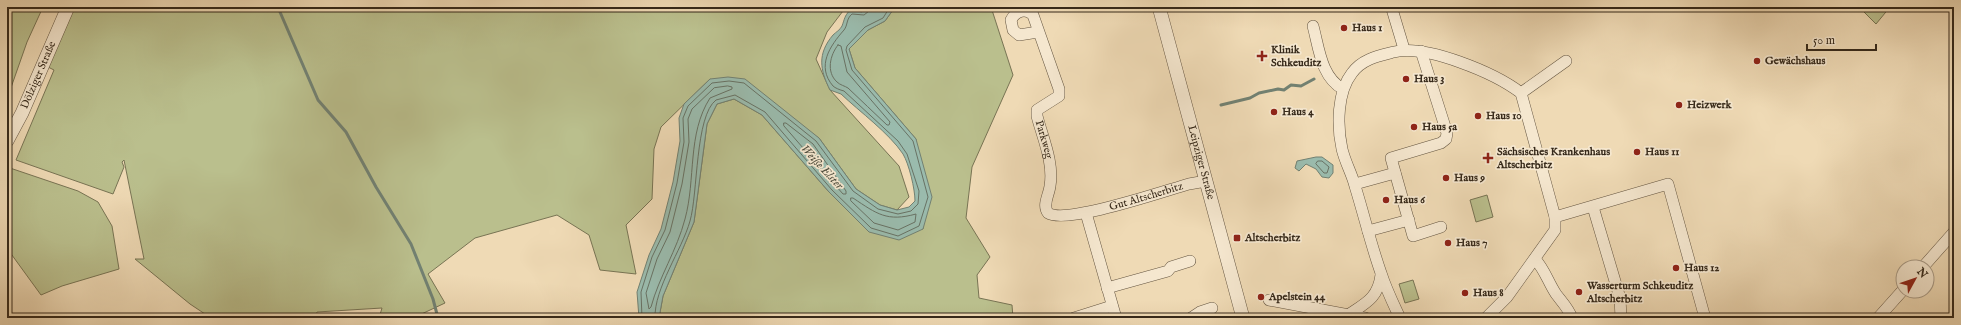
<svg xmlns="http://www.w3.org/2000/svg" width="1961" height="325" viewBox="0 0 1961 325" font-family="'IM FELL English',serif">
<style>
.green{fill:#babf8d;stroke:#787454}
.water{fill:#9abbad;stroke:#728172}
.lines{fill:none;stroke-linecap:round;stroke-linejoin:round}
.shore{stroke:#687264;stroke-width:1}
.stream{stroke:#728172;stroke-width:3}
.minor-casing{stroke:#645541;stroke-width:12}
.tertiary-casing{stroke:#645541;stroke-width:14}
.minor{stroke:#f5e7cf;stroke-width:11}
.tertiary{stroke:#f5e7cf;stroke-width:13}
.poi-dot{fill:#8f2418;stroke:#f5e7cf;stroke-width:1.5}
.labels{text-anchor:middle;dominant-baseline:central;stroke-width:3.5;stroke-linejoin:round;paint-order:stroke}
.poi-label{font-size:11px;font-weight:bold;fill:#36291a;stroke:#f5e7cf;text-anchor:start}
.street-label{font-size:11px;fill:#36291a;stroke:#f5e7cf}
.water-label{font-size:12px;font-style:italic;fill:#4f4e3f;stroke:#f5e7cf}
</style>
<rect width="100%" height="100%" fill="#efdab5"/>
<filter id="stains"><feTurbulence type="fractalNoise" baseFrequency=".005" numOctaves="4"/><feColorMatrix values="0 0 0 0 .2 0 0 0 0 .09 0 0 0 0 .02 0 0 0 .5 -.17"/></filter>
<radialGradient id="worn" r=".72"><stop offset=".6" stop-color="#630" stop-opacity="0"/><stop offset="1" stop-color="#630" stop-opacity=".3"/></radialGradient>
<g class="green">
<path d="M7 7H43L27 42 7 99Z"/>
<path d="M74 7H846L827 32 816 59 830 90 899 166 909 197 897 210 880 205 856 189 819 138 710 79 661 127 654 149 652 199 626 225 636 274 600 270 589 235 557 215 475 238 428 274 445 303 413 318H379L382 308 317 312 315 318H211L190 304 135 259H144L124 160 122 162 124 167 113 194 16 160 54 70 48 67Z"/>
<path d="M895 7H991L1013 75 972 167 966 218 990 257 977 275 979 298 1012 305 1013 318H659L663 296 694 222 707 124 717 104 734 99 762 115 829 192 923 229 916 139 855 68 849 49 868 30 885 21Z"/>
<path d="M1859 7H1890L1876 24Z"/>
<path d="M7 167 78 191 98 202 112 226 119 269 62 286 41 295 9 251 7 230Z"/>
<path d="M1487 195 1493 217 1476 222 1470 200Z"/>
<path d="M1413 280 1419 299 1405 303 1399 284Z"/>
</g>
<g class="water">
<path d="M867 7H895L885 21 868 30 849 49 855 68 916 139 932 197 923 229 899 240 869 232 829 192 762 115 734 99 717 104 707 124 694 222 663 296 659 318H639L637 292 649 255 661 229 673 182 680 141 679 118 684 104 710 79 728 77 745 79 819 138 856 189 880 205 897 210 909 207 915 201C915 189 909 164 903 154 889 133 860 112 841 94L830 90C820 70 817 54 833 35 836 32 840 30 842 26 845 18 844 17 850 10L862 12Z"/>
<path d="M1316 157H1322L1333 165V173L1329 178 1322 177 1316 169 1306 164 1299 171 1295 168 1297 161Z"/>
</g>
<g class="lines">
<g class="shore">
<path d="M838 45 841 46 847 72 890 122 889 125H887C874 113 861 100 848 88 845 86 840 85 837 82 826 72 830 55 838 45Z"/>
<path d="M728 86 732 87V89L710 98C687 134 696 179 685 219 677 250 659 277 651 307L649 309 646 293 657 259 670 232 682 184 689 142 688 119 692 109 714 88Z"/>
<path d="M784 123H786L813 144 846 191V194H843L836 186 784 126Z"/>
<path d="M1318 161H1322L1329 167 1327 173H1324L1316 164Z"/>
<path d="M851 198H853C877 214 887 222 916 214L915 222 898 230 874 223 851 201Z"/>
<path d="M642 318 641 292 652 257 665 230 677 183 684 142 683 118 688 106 712 83 729 81 744 83 816 141 853 191 878 209 898 214 911 211 918 204 919 191 907 154 898 141 844 91C840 90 835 88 833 86 816 66 830 46 844 30 848 25 846 19 852 14L864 15 869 11V7"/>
<path d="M655 318C654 288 682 250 690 221 698 194 695 116 716 100L735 95 765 112 832 190 871 228 898 236 919 226 928 197 913 141 852 70 846 50 847 46 865 27 883 18 890 7"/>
</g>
<g class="stream">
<path d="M280 12 318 100 346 132 376 187 411 244 433 299 438 318"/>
<path d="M1221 105 1250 98 1259 93 1278 89 1284 90 1291 85 1301 86 1314 79"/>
</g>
<defs>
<g id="minor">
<path d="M1392 9 1404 49"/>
<path d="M1313 26C1319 48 1321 77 1343 89"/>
<path id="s1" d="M1038 32 1019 35 1013 30 1011 20C1015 12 1025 7 1033 15L1059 89V96L1037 110V116C1043 139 1054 163 1050 186 1049 195 1042 205 1048 213 1066 225 1164 191 1189 184L1206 181"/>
<path d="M1421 51 1447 133 1446 139 1441 143 1391 158 1413 236 1441 227"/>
<path d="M1521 93 1566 61"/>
<path d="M1355 184 1395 173"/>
<path d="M1593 207 1620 298 1621 318"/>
<path d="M1086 213 1116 318"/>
<path d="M1555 217 1668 184 1705 318"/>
<path d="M1368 231 1409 220"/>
<path d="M1535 259C1545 270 1548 282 1556 294 1562 302 1569 309 1572 318"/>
<path d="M1923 267 1954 232"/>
<path d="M1107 288 1168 271 1171 267 1190 261"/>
<path d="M1269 300 1365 318"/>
<path d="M1348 315C1366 303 1378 298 1381 275"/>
<path d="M1074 318 1112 306"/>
<path d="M1191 318 1200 312 1212 308"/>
<path d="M1400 318C1393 303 1386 289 1381 273 1371 245 1364 215 1355 186 1352 174 1345 162 1342 149 1337 126 1337 92 1352 73 1362 59 1378 56 1394 52 1426 44 1495 73 1521 93L1555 217V230L1507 297 1486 318"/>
<path d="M1878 318 1903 290"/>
</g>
<g id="tertiary">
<path id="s2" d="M1159 7 1243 318"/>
<path id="s3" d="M7 141 22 113 68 7"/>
</g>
</defs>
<use href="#minor" class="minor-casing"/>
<use href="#tertiary" class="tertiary-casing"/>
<use href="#minor" class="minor"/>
<use href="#tertiary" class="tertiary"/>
</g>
<g class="poi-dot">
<circle cx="1344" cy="28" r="4"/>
<path d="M1260 50h4v4h4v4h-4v4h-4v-4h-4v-4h4z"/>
<circle cx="1757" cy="61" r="4"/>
<circle cx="1406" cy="79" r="4"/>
<circle cx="1679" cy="105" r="4"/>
<circle cx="1274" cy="112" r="4"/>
<circle cx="1478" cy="116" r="4"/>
<circle cx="1414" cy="127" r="4"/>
<circle cx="1637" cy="152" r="4"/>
<path d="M1486 152h4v4h4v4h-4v4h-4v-4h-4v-4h4z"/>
<circle cx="1446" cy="178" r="4"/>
<circle cx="1386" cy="200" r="4"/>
<rect x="1233" y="234" width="8" height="8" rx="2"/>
<circle cx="1448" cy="243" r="4"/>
<circle cx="1676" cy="268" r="4"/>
<circle cx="1579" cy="292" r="4"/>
<circle cx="1465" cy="293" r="4"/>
<circle cx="1261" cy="297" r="4"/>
</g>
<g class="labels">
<g class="poi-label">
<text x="1352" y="28">Haus 1</text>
<text x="1271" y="50">Klinik<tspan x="1271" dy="13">Schkeuditz</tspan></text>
<text x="1765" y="61">Gewächshaus</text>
<text x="1414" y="79">Haus 3</text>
<text x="1687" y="105">Heizwerk</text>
<text x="1282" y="112">Haus 4</text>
<text x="1486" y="116">Haus 10</text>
<text x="1422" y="127">Haus 5a</text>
<text x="1497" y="152">Sächsisches Krankenhaus<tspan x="1497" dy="13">Altscherbitz</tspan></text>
<text x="1645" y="152">Haus 11</text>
<text x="1454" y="178">Haus 9</text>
<text x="1394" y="200">Haus 6</text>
<text x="1245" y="238">Altscherbitz</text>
<text x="1456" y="243">Haus 7</text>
<text x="1684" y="268">Haus 12</text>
<text x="1587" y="286">Wasserturm Schkeuditz<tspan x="1587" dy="13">Altscherbitz</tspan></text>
<text x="1473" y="293">Haus 8</text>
<text x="1269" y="297">Apelstein 44</text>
</g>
<g class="street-label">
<text stroke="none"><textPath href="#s3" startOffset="73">Dölziger Straße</textPath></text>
<text stroke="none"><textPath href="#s1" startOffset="206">Parkweg</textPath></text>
<text stroke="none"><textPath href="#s2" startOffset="161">Leipziger Straße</textPath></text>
<text stroke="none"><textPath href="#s1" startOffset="382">Gut Altscherbitz</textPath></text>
</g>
<g class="water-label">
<text transform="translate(822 167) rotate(47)">Weiße Elster</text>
</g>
</g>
<rect width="1961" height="325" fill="none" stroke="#efdab5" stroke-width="24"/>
<rect x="8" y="8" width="1945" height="309" fill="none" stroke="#36291a" stroke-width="2"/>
<rect x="12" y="12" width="1937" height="301" fill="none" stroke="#36291a"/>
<g transform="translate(1915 279) rotate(50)"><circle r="19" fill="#f5e7cf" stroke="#a99b87"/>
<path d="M0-3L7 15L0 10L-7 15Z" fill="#8f2418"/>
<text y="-6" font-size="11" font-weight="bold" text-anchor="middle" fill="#36291a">N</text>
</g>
<path d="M1807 44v6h69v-6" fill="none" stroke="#36291a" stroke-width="2"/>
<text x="1813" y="44" font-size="12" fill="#36291a" stroke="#f5e7cf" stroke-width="3" paint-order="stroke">50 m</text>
<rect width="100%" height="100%" filter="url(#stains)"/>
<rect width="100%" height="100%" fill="url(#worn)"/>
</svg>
